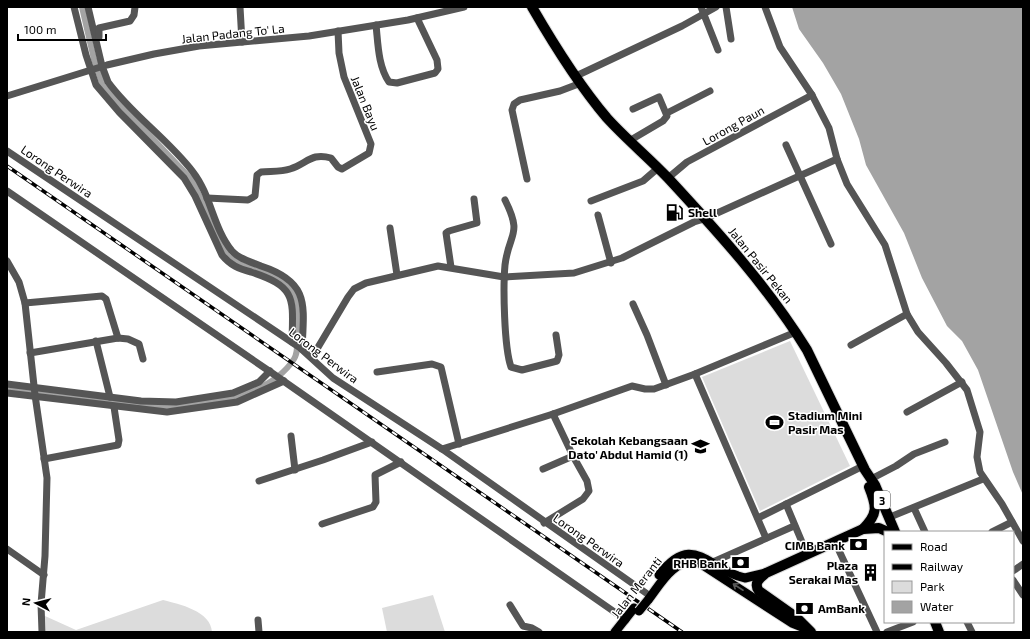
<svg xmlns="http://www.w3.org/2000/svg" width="1030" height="639" viewBox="0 0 1030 639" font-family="'Exo 2',sans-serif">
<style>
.green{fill:#dcdcdc}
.water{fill:#a3a3a3}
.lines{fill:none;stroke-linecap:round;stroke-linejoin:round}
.canal{stroke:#a3a3a3;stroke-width:6}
.major-casing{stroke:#dbdbdb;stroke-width:11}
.highway-casing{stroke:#dbdbdb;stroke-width:12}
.minor{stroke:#555;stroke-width:7}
.major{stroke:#000;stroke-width:9}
.highway{stroke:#000;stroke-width:10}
.rail-casing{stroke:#000;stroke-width:3.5}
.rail{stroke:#fff;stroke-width:2;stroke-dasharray:6;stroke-linecap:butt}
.major-bridge-casing{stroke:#dbdbdb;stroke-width:11;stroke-linecap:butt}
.major-bridge{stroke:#000;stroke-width:9}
.oneway{stroke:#595959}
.labels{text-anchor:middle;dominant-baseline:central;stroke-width:3;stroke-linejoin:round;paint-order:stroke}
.shield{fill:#fff;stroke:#4c4c4c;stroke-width:1}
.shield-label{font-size:11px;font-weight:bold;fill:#000}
.street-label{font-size:12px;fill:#000;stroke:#fff}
.poi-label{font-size:12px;font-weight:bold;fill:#000;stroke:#fff;text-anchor:end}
</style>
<rect width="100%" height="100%" fill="#fff"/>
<g class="green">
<path d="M790 341 850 466 760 511 702 377Z"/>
<path d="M433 595 445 632H387L382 608Z"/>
<path d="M163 600C179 604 211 611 212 632H46L45 616 76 630Z"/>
</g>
<path class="water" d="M792 7H1023V495L1013 472 978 370 962 341 947 326 922 278 904 233 866 165 859 139 841 94 823 63 799 29Z"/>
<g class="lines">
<path class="canal" d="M7 388 149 405C193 408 268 400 294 359 299 351 297 338 297 329 298 316 300 299 291 288 275 268 244 273 227 255L192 180 103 86 94 59 82 7"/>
<defs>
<g id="major">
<path d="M659 575C691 534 704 564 738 576L745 578 766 573"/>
<path d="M648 600C661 583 674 558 698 562L792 623 807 629"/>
<path d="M615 632 634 608"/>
</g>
<g id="highway">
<path d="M532 7C554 45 578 84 607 118 626 139 648 157 668 178 718 232 768 287 807 350L865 470 875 485 895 532"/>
<path d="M863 529C878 514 877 507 869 487"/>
<path d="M935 622 939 632"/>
<path d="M811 632 796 617 759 591C753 583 760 578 766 573L863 529 879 528 888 532"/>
</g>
</defs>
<use href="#major" class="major-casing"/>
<use href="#highway" class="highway-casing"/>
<g class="minor">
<path d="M74 7 86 55 96 85 119 112 184 178 195 196 222 255C230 265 239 269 251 272 297 287 293 298 292 342"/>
<path d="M88 7 102 66 108 82C132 115 168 139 193 172 211 195 213 228 232 251 239 259 251 262 261 266 310 282 304 305 302 349"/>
<path d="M240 7 242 42"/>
<path d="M701 7 718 50"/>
<path d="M726 7 731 39"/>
<path d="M765 7 780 47 812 95 829 128 837 159 847 184 885 245 907 314 918 332 946 363 967 390 980 432 977 457 980 472 1002 504 1023 541"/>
<path d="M376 25C378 43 378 66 389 82L397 83 435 73 438 69 437 60 417 18"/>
<path d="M99 37V28L130 21 134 15 135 7"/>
<path d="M576 76 682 26 716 7"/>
<path d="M7 96 107 65 154 54 199 46 309 36 408 20 464 7"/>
<path d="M667 113 710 91"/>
<path d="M629 141 663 121 667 116 659 97 633 109"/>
<path d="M786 145 831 244"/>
<path d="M7 151 299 347 333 378 442 449 646 593"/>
<path d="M668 178 687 162 812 95"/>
<path d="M527 179 512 110 514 104 520 100 560 91 581 83"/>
<path d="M7 191 272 373 626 620"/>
<path d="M207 198 248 200 255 196 257 175 261 172C270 171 281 172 290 169 307 164 311 152 331 158L338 167 342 169 369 153 371 144 344 77 339 53 338 31"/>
<path d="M505 200C523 236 509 232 505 265 503 287 504 347 511 367L522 370 557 361 559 355 556 335"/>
<path d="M591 201 643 181 658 168"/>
<path d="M598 215 611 263"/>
<path d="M390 228 397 275"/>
<path d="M7 261 19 282 25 303 35 395 47 478 45 556 41 604 42 632"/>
<path d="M451 267 446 233 449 231 477 223 474 199"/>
<path d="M25 303 102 296 106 299 118 338"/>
<path d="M633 304 647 335 666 385"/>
<path d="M96 341 110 397"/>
<path d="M851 345 907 314"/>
<path d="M30 353 118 338 128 339 139 344 143 359"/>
<path d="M310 356 317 349 348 297 354 289 366 283 438 266 504 277 574 273 622 258 694 222 704 219 837 159"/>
<path d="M377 372 432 364 441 367 459 444"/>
<path d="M695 374 766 538"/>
<path d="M7 384 141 401 176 402 233 393 259 382 270 371"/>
<path d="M7 393 167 412 237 402 284 381"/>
<path d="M907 412 962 382"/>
<path d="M291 436 295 470"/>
<path d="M442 449 553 414 632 386 645 389H654L695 374 796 332"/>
<path d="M44 459 118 445 119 440 114 407"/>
<path d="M543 469 573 456"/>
<path d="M871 479 896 466 914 454 945 442"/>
<path d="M259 481 323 460 372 442"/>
<path d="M786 504 807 554"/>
<path d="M914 508 925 532"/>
<path d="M890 517 983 479"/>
<path d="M758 518 863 466"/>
<path d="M544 523 583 499 589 491 587 481 573 456 553 414"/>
<path d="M322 524 373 507 376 502 375 475 401 462"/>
<path d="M992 532 1012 522"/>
<path d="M835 542 877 632"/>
<path d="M7 549 44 575"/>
<path d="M713 562 794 526"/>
<path d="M1013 571 1023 564"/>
<path d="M1013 580 1023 595"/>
<path d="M510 605 523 626 532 628 539 632"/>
<path d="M258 620 259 632"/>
<path d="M967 622 972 632"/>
<path d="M887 632 913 622"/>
</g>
<use href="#major" class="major"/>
<use href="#highway" class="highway"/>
<defs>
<path id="rail" d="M7 166 682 632"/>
</defs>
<use href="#rail" class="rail-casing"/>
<use href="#rail" class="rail"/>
<defs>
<path id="major-bridge" d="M639 611 648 600"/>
</defs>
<use href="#major-bridge" class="major-bridge-casing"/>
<use href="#major-bridge" class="major-bridge"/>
</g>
<defs><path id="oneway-shaft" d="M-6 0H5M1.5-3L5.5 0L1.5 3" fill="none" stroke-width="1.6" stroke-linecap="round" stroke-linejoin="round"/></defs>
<use class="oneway" href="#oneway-shaft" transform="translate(738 587) rotate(-147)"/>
<defs>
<symbol id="fuel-bare" viewBox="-9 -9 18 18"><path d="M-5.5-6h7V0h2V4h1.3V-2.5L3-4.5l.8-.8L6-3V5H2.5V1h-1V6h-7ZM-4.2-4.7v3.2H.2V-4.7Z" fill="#000" stroke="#fff" stroke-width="2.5" paint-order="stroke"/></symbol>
<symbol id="stadium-bare" viewBox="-9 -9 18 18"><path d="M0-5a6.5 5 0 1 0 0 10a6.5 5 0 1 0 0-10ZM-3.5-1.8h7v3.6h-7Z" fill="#000" stroke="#fff" stroke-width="2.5" paint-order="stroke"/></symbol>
<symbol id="school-bare" viewBox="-9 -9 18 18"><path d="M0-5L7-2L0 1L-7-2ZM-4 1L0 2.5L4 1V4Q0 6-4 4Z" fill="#000" stroke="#fff" stroke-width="2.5" paint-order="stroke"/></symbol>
<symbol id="bank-bare" viewBox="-9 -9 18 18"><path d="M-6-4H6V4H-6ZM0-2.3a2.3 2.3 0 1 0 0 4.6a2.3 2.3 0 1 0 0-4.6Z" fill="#000" stroke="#fff" stroke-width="2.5" paint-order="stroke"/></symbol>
<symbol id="building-bare" viewBox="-9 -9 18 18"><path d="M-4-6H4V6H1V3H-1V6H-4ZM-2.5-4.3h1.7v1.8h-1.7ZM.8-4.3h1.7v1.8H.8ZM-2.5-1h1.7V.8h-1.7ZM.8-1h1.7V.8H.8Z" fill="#000" stroke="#fff" stroke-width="2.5" paint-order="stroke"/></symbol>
</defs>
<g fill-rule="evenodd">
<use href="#fuel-bare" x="662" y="200" width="25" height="25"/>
<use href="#stadium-bare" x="762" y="410" width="25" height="25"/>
<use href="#school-bare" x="688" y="434" width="25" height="25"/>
<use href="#bank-bare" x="846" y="532" width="25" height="25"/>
<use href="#bank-bare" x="728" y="550" width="25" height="25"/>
<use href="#building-bare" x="858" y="560" width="25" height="25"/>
<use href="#bank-bare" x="792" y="596" width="25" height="25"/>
</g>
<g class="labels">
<rect class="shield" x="874" y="491" width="16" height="18" rx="3"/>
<g class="shield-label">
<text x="882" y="500">3</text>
</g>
<g class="street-label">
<text transform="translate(233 33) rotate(-6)">Jalan Padang To' La</text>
<text transform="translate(366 103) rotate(68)">Jalan Bayu</text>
<text transform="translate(733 125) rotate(-29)">Lorong Paun</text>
<text transform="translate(57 171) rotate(34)">Lorong Perwira</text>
<text transform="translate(761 265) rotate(51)">Jalan Pasir Pekan</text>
<text transform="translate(324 355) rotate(37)">Lorong Perwira</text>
<text transform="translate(589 540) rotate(35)">Lorong Perwira</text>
<text transform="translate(636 587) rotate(-52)">Jalan Meranti</text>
</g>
<g class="poi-label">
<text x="688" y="212" text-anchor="start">Shell</text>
<text x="788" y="415" text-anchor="start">Stadium Mini<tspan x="788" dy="14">Pasir Mas</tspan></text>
<text x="688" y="440">Sekolah Kebangsaan<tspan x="688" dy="14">Dato' Abdul Hamid (1)</tspan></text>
<text x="845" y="545">CIMB Bank</text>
<text x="728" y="563">RHB Bank</text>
<text x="858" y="565">Plaza<tspan x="858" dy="14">Serakai Mas</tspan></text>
<text x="818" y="608" text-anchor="start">AmBank</text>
</g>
</g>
<rect width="1030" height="639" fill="none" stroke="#000000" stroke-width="16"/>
<rect x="884" y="531" width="130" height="92" fill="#ffffff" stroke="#999999"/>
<rect x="892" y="544" width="20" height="6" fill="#000000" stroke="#999999"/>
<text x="920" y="551" font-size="12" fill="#000000">Road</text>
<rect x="892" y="564" width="20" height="6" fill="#000000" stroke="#999999"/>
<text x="920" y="571" font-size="12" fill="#000000">Railway</text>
<rect x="892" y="581" width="20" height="12" fill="#dcdcdc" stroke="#999999"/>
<text x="920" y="591" font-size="12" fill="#000000">Park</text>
<rect x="892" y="601" width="20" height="12" fill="#a3a3a3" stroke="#999999"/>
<text x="920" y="611" font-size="12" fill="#000000">Water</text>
<g transform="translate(36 603) rotate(277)" stroke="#ffffff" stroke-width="3" paint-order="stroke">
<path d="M0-3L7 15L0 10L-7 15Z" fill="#000000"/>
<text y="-6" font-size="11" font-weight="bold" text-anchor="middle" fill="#000000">N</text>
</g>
<path d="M18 34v6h88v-6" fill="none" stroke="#000000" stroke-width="2"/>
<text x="24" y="34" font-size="12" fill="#000000" stroke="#ffffff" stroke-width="3" paint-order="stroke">100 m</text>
</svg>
